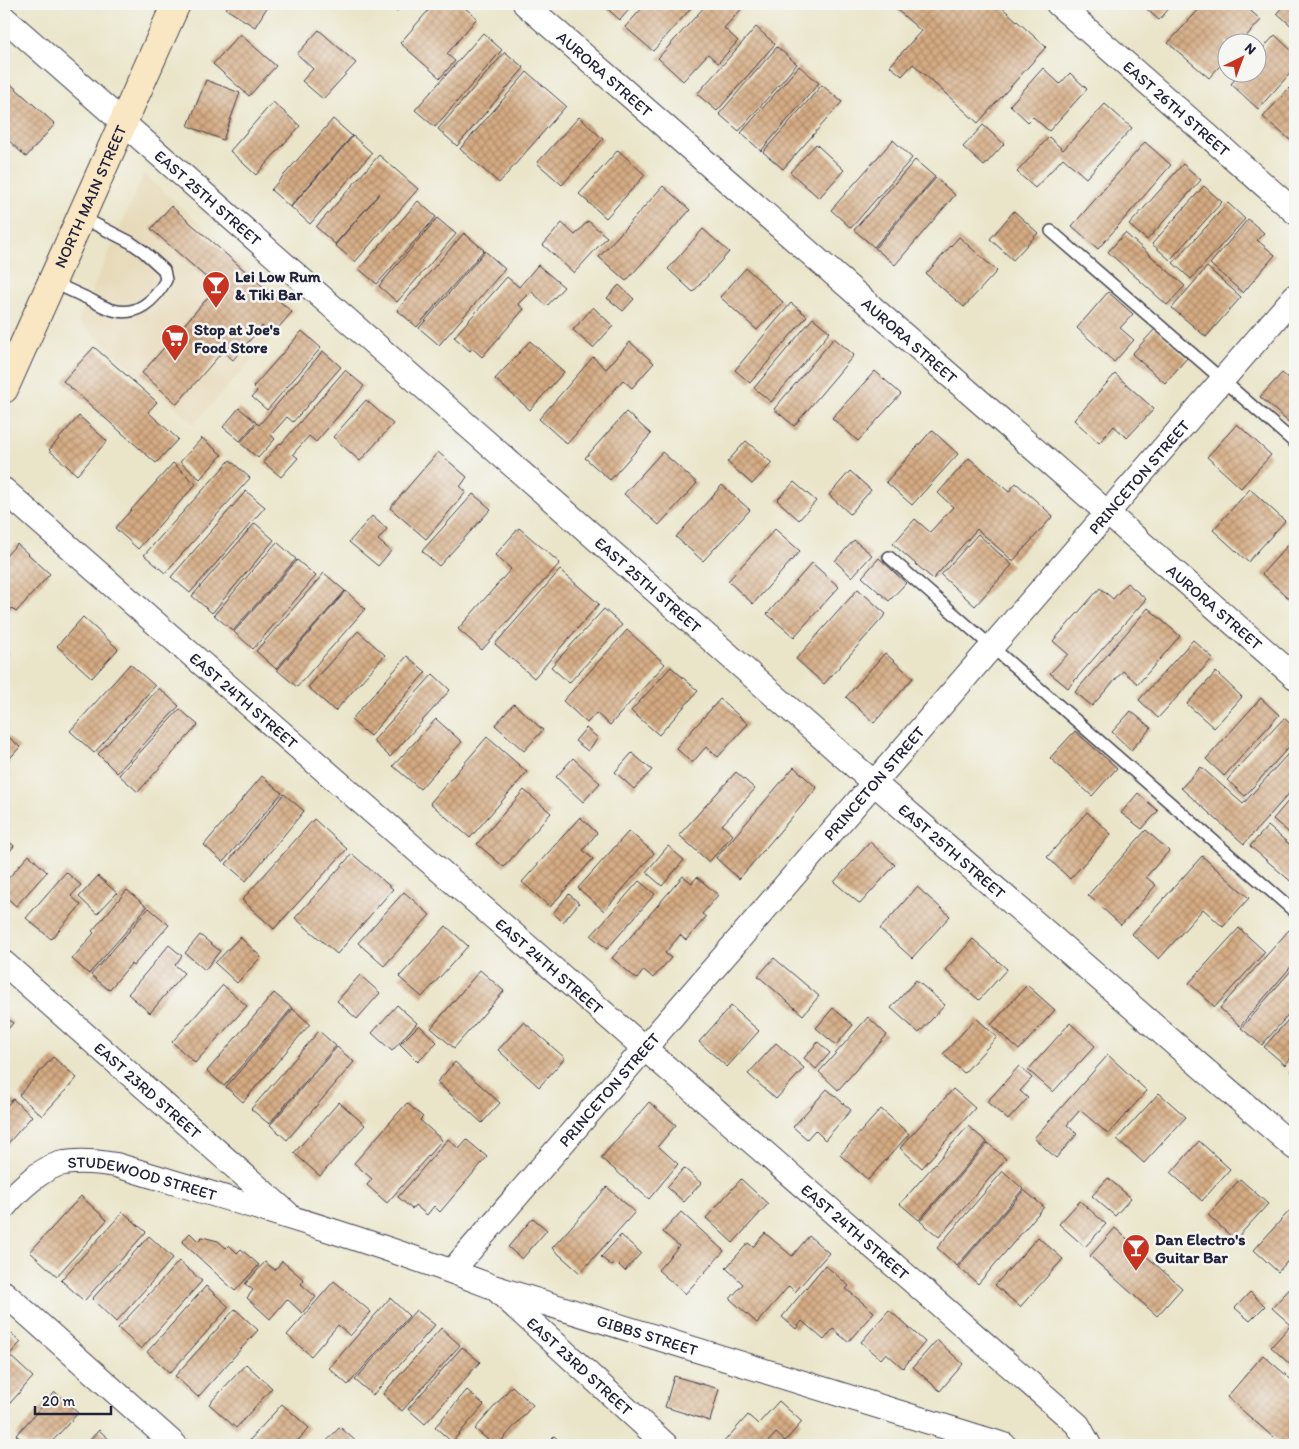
<svg xmlns="http://www.w3.org/2000/svg" width="1299" height="1449" viewBox="0 0 1299 1449" font-family="Itim,sans-serif">
<style>
.built{fill:#e7daba}
.building{fill:url(#building-cross-hatch)}
.lines{fill:none;stroke-linecap:round;stroke-linejoin:round}
.lane-casing{stroke:#403f50;stroke-width:14}
.street-casing{stroke:#403f50;stroke-width:26}
.secondary-casing{stroke:#403f50;stroke-width:30}
.lane{stroke:#fff;stroke-width:11}
.street{stroke:#fff;stroke-width:24}
.secondary{stroke:#f9e7c3;stroke-width:28}
.labels{text-anchor:middle;dominant-baseline:central;stroke-width:5;stroke-linejoin:round;paint-order:stroke}
.street-label{font-size:16px;fill:#22223b;stroke:#f6f6f2}
.poi-label{font-size:16px;font-weight:bold;fill:#22223b;stroke:#f6f6f2;text-anchor:start}
</style>
<defs>
<pattern id="building-cross-hatch" width="8" height="8" patternUnits="userSpaceOnUse" patternTransform="scale(1.25)"><rect width="8" height="8" fill="#d5ab82"/><path d="M0 0l8 8M0 8l8-8" fill="none" stroke="#ac8b6c"/></pattern>
</defs>
<rect width="100%" height="100%" fill="#f6f6f2"/>
<filter id="ink" filterUnits="userSpaceOnUse"><feTurbulence type="fractalNoise" baseFrequency=".02" numOctaves="2"/><feDisplacementMap in="SourceGraphic" scale="10" xChannelSelector="R" yChannelSelector="G"/><feConvolveMatrix kernelMatrix="1 2 1 2 8 2 1 2 1" color-interpolation-filters="sRGB"/></filter>
<filter id="wash" filterUnits="userSpaceOnUse"><feTurbulence type="fractalNoise" baseFrequency=".0096" numOctaves="4" result="noise"/><feDisplacementMap in="SourceGraphic" scale="20" xChannelSelector="R" yChannelSelector="G"/><feGaussianBlur stdDeviation="1.12" result="paint"/><feColorMatrix in="noise" values="0 0 0 0 0 0 0 0 0 0 0 0 0 0 0 0 0 1.4 0 .05"/><feComposite in="paint" operator="in"/></filter>
<g filter="url(#wash)">
<rect width="100%" height="100%" fill="#eae5c9"/>
<path class="built" d="M144 174 297 310 194 424 78 321Z"/>
<g id="blocks">
<g class="building">
<path d="M229 4H269L255 27 226 9Z"/>
<path d="M389 4H403L397 11Z"/>
<path d="M434 4H460L477 18 447 54 455 61 440 78 400 43Z"/>
<path d="M602 4H634L620 20Z"/>
<path d="M646 4H690L693 6 653 51 625 27Z"/>
<path d="M707 4H746L724 28 738 41 718 63 708 54 683 81 658 58Z"/>
<path d="M899 4H962L967 8 971 4H998L1046 47 978 123 913 64 902 76 890 66 921 31 895 8Z"/>
<path d="M1141 4H1173L1159 20Z"/>
<path d="M1204 4H1243L1261 20 1241 42H1226V59L1209 78 1168 43Z"/>
<path d="M1285 4H1295V29L1277 13Z"/>
<path d="M756 27 775 44 717 111 697 94Z"/>
<path d="M319 30 356 63 323 99 302 81 313 69 297 54Z"/>
<path d="M483 33 502 50 435 127 415 110Z"/>
<path d="M240 34 276 66 249 96 213 64Z"/>
<path d="M1275 35 1295 54V68L1258 109 1231 84 1241 72H1256V56Z"/>
<path d="M777 47 797 64 739 131 719 114Z"/>
<path d="M505 52 524 68 457 146 438 129Z"/>
<path d="M799 66 819 83 761 151 741 133Z"/>
<path d="M1043 68 1060 84 1070 73 1087 89 1049 131 1033 117 1028 122 1010 105Z"/>
<path d="M527 72 566 106 499 183 460 149Z"/>
<path d="M4 78 55 124 26 157 4 136Z"/>
<path d="M206 80 240 93 223 140 188 126Z"/>
<path d="M822 85 842 102 783 169 763 152Z"/>
<path d="M1289 88 1295 93V144L1263 117Z"/>
<path d="M273 102 300 126 256 175 230 151Z"/>
<path d="M1105 104 1132 128 1086 178 1063 158 1035 188 1017 172 1049 137 1063 150Z"/>
<path d="M579 117 603 139 562 185 537 163Z"/>
<path d="M333 119 352 136 290 207 271 190Z"/>
<path d="M983 125 1004 144 984 166 963 147Z"/>
<path d="M353 136 372 153 310 224 291 207Z"/>
<path d="M893 140 912 158 851 228 831 210Z"/>
<path d="M1145 142 1171 165 1098 249 1072 226Z"/>
<path d="M816 144 844 170 819 198 790 172Z"/>
<path d="M618 150 645 175 606 218 579 194Z"/>
<path d="M379 155 418 189 355 262 335 245 380 193 335 244 316 227Z"/>
<path d="M915 160 935 177 874 247 854 230Z"/>
<path d="M1183 164 1201 180 1147 240 1129 225Z"/>
<path d="M936 178 955 195 895 265 875 248Z"/>
<path d="M663 186 690 210 626 281 599 257Z"/>
<path d="M1204 186 1222 202 1170 260 1152 244Z"/>
<path d="M418 201 436 217 377 284 359 269Z"/>
<path d="M1228 203 1245 219 1191 279 1173 263Z"/>
<path d="M171 206 292 312 272 335 262 326 233 360 223 351 177 404 142 373 217 287 151 229Z"/>
<path d="M1014 211 1038 233 1013 260 990 239Z"/>
<path d="M437 218 456 234 397 302 379 286Z"/>
<path d="M1248 219 1264 233 1257 240 1275 255 1243 293 1210 264Z"/>
<path d="M588 221 607 237 574 273 543 245 562 223 575 235Z"/>
<path d="M703 229 729 252 693 292 668 269Z"/>
<path d="M464 233 484 250 417 327 397 310Z"/>
<path d="M1125 233 1185 286 1167 305 1108 252Z"/>
<path d="M959 237 997 271 964 307 926 274Z"/>
<path d="M485 251 505 269 439 345 419 328Z"/>
<path d="M538 265 564 287 547 306 531 291 518 304 524 309 482 357 472 348 470 351 454 337 507 277 519 287Z"/>
<path d="M1207 267 1241 297 1206 337 1172 308Z"/>
<path d="M746 268 783 302 757 330 720 297Z"/>
<path d="M619 285 634 299 623 311 607 298Z"/>
<path d="M1108 292 1133 314 1120 328 1134 340 1114 362 1077 328Z"/>
<path d="M791 303 807 316 750 383 735 370Z"/>
<path d="M593 307 613 326 593 348 573 330Z"/>
<path d="M813 318 830 332 771 402 754 388Z"/>
<path d="M1155 329 1187 358 1165 383 1132 354Z"/>
<path d="M302 331 321 348 267 410 252 397 257 391 253 387Z"/>
<path d="M834 338 854 355 794 426 774 409Z"/>
<path d="M530 341 564 372 530 410 495 379Z"/>
<path d="M630 342 654 363 632 388 623 380 567 444 539 419 593 357 606 369Z"/>
<path d="M94 347 157 402 148 412 178 439 156 463 63 381Z"/>
<path d="M323 351 341 367 293 422 287 417 271 435 275 439 258 458 240 443 257 423 259 425Z"/>
<path d="M345 370 364 386 316 442 309 436 293 454 298 458 281 477 263 462 280 443 281 444Z"/>
<path d="M1295 370V424L1293 426 1260 397 1282 373 1288 378Z"/>
<path d="M875 371 901 394 858 441 832 418Z"/>
<path d="M1115 374 1154 409 1127 438 1114 426 1099 443 1074 420Z"/>
<path d="M366 400 393 424 360 461 333 437Z"/>
<path d="M239 408 256 422 240 441 223 427Z"/>
<path d="M626 412 651 434 610 480 585 458Z"/>
<path d="M79 416 107 441 77 475 49 450Z"/>
<path d="M1237 424 1271 455 1241 488 1207 457Z"/>
<path d="M932 430 958 454 912 505 886 482Z"/>
<path d="M202 438 222 455 200 479 180 462Z"/>
<path d="M746 441 772 463 752 484 727 462Z"/>
<path d="M438 452 467 477 460 487 466 492 426 539 390 508Z"/>
<path d="M662 452 697 483 659 525 624 494Z"/>
<path d="M969 458 1009 492 1016 483 1053 516 1013 561 977 529 933 579 893 544 915 519 930 532 953 507 938 493Z"/>
<path d="M230 460 250 478 165 573 144 555Z"/>
<path d="M173 463 196 484 138 549 115 528Z"/>
<path d="M850 471 871 490 850 514 829 495Z"/>
<path d="M794 482 816 501 799 520 777 500Z"/>
<path d="M722 485 750 510 703 561 676 537Z"/>
<path d="M1250 489 1285 521 1248 562 1213 530Z"/>
<path d="M246 491 265 507 190 593 171 577Z"/>
<path d="M473 494 491 509 439 566 422 551Z"/>
<path d="M372 516 387 529 378 540 391 551 378 566 349 542Z"/>
<path d="M255 523 274 540 212 613 192 596Z"/>
<path d="M519 528 560 563 482 650 458 629 511 569 495 555Z"/>
<path d="M775 529 800 551 753 604 728 581Z"/>
<path d="M978 534 1012 565 975 606 941 575Z"/>
<path d="M1295 537V604L1262 574Z"/>
<path d="M854 540 872 555 852 577 835 561Z"/>
<path d="M277 542 296 559 233 631 214 615Z"/>
<path d="M17 544 50 574 16 612 12 608 4 617V558Z"/>
<path d="M879 558 906 583 889 601 862 577Z"/>
<path d="M297 560 316 576 253 649 234 632Z"/>
<path d="M812 563 839 587 794 637 767 614Z"/>
<path d="M560 570 599 604 534 678 495 644Z"/>
<path d="M324 573 345 591 276 669 256 651Z"/>
<path d="M1127 583 1146 599 1068 688 1050 673 1068 654 1053 641 1100 588 1113 599Z"/>
<path d="M858 589 886 614 824 684 796 659Z"/>
<path d="M346 591 365 609 297 687 277 670Z"/>
<path d="M1148 608 1180 636 1138 684 1123 671 1092 706 1075 692Z"/>
<path d="M604 609 622 625 569 683 551 667Z"/>
<path d="M83 617 118 649 92 678 57 646Z"/>
<path d="M627 630 665 664 610 725 596 713 587 723 563 701Z"/>
<path d="M358 631 385 655 335 711 308 687Z"/>
<path d="M1193 640 1213 658 1158 718 1139 700Z"/>
<path d="M4 648 9 653 4 659Z"/>
<path d="M885 653 913 678 874 723 846 697Z"/>
<path d="M407 656 426 672 370 736 351 720Z"/>
<path d="M130 664 155 686 94 753 70 731Z"/>
<path d="M671 667 698 691 659 735 631 711Z"/>
<path d="M1216 672 1242 697 1214 728 1187 704Z"/>
<path d="M433 674 450 690 390 757 373 741Z"/>
<path d="M159 688 179 706 117 773 98 754Z"/>
<path d="M1261 698 1279 715 1224 776 1206 759Z"/>
<path d="M720 699 748 724 718 757 706 747 692 763 676 748Z"/>
<path d="M514 704 543 730 524 751 495 725Z"/>
<path d="M180 709 198 725 138 792 119 775Z"/>
<path d="M1131 711 1151 728 1131 750 1112 732Z"/>
<path d="M1284 718 1295 728V740L1245 796 1227 780Z"/>
<path d="M436 719 462 742 420 789 393 766Z"/>
<path d="M586 728 598 738 588 751 575 741Z"/>
<path d="M1075 731 1117 768 1092 796 1050 758Z"/>
<path d="M4 733 20 747 4 765Z"/>
<path d="M487 737 527 772 470 838 430 803Z"/>
<path d="M1295 746V787L1244 844 1181 788 1201 767 1243 804Z"/>
<path d="M632 753 652 770 634 789 615 772Z"/>
<path d="M573 758 600 783 583 802 556 777Z"/>
<path d="M794 767 817 788 739 879 716 858Z"/>
<path d="M736 772 755 789 722 825 733 835 709 862 679 835Z"/>
<path d="M262 776 282 793 223 862 204 845Z"/>
<path d="M524 790 551 813 504 867 477 844Z"/>
<path d="M1138 793 1158 811 1142 829 1121 813Z"/>
<path d="M1295 793V838L1273 819Z"/>
<path d="M284 794 304 811 246 881 226 864Z"/>
<path d="M1087 812 1111 834 1070 879 1047 857Z"/>
<path d="M580 817 597 833 583 850 593 859 550 907 522 882Z"/>
<path d="M314 819 347 849 274 929 242 900Z"/>
<path d="M1268 826 1295 849V885L1250 846Z"/>
<path d="M1146 830 1169 851 1146 877 1156 885 1121 925 1088 895Z"/>
<path d="M629 831 654 853 604 911 578 888Z"/>
<path d="M4 837 14 846 4 858Z"/>
<path d="M870 842 895 865 860 904 834 882Z"/>
<path d="M668 846 684 860 662 886 646 872Z"/>
<path d="M352 854 393 889 337 954 295 918Z"/>
<path d="M29 855 47 872 16 906 4 895V883Z"/>
<path d="M1202 856 1249 898 1223 927 1203 909 1159 959 1132 934Z"/>
<path d="M66 872 81 885 71 896 81 905 51 939 26 918Z"/>
<path d="M98 876 117 893 97 914 79 897Z"/>
<path d="M683 876 692 883 697 877 718 895 702 914 706 917 686 940 680 935 665 953 671 958 653 978 644 970 637 979 612 958Z"/>
<path d="M639 881 655 894 607 949 591 936Z"/>
<path d="M917 887 950 916 912 958 880 929Z"/>
<path d="M127 890 147 907 89 974 72 959 94 933 92 931Z"/>
<path d="M404 892 430 915 384 966 358 943Z"/>
<path d="M569 894 579 903 563 922 553 913Z"/>
<path d="M149 908 169 925 133 966 131 964 109 990 91 975Z"/>
<path d="M446 926 468 946 422 997 399 977Z"/>
<path d="M1239 928 1265 952 1215 1007 1189 983Z"/>
<path d="M1289 930 1295 936V962L1240 1026 1220 1008Z"/>
<path d="M200 935 220 951 205 970 185 953Z"/>
<path d="M240 937 261 957 237 983 215 963Z"/>
<path d="M973 939 1007 969 979 1000 945 970Z"/>
<path d="M169 945 182 956 175 965 184 973 150 1013 128 994Z"/>
<path d="M774 958 819 996 803 1015 758 976Z"/>
<path d="M1295 966V1007L1262 1045 1241 1028Z"/>
<path d="M480 970 504 991 454 1048 431 1028Z"/>
<path d="M360 975 380 993 357 1019 337 1001Z"/>
<path d="M916 980 945 1005 919 1033 891 1008Z"/>
<path d="M223 985 247 1006 195 1063 172 1042Z"/>
<path d="M1027 985 1055 1010 1019 1050 991 1025Z"/>
<path d="M274 993 292 1008 224 1086 207 1071Z"/>
<path d="M397 1005 417 1023 392 1051 372 1033Z"/>
<path d="M731 1006 759 1031 727 1067 699 1042Z"/>
<path d="M833 1008 853 1025 836 1045 816 1028Z"/>
<path d="M293 1009 310 1024 243 1102 226 1087Z"/>
<path d="M1295 1012V1053L1285 1065 1264 1047Z"/>
<path d="M4 1015 13 1023 4 1034Z"/>
<path d="M868 1017 887 1035 838 1090 819 1072Z"/>
<path d="M976 1018 997 1037 964 1073 943 1054Z"/>
<path d="M524 1022 565 1058 539 1087 498 1050Z"/>
<path d="M1070 1023 1095 1046 1053 1092 1028 1070Z"/>
<path d="M419 1025 437 1042 418 1062 400 1044Z"/>
<path d="M319 1031 336 1046 269 1124 251 1109Z"/>
<path d="M818 1042 830 1053 816 1069 804 1058Z"/>
<path d="M776 1043 804 1068 776 1099 748 1074Z"/>
<path d="M337 1047 354 1062 287 1140 270 1125Z"/>
<path d="M1108 1055 1147 1091 1108 1134 1080 1110 1067 1125 1077 1134 1056 1158 1034 1138Z"/>
<path d="M53 1057 77 1078 42 1116 19 1095Z"/>
<path d="M455 1062 500 1103 482 1123 437 1082Z"/>
<path d="M1295 1065V1075L1290 1071Z"/>
<path d="M1019 1066 1032 1078 1020 1091 1028 1098 1008 1120 987 1102Z"/>
<path d="M827 1089 851 1110 825 1140 815 1130 807 1139 793 1127Z"/>
<path d="M953 1089 975 1108 922 1168 900 1148Z"/>
<path d="M1159 1093 1186 1117 1144 1163 1117 1139Z"/>
<path d="M13 1099 32 1116 4 1148V1109Z"/>
<path d="M339 1102 365 1125 320 1176 294 1153Z"/>
<path d="M649 1102 676 1125 658 1146 678 1164 649 1199 601 1158Z"/>
<path d="M407 1103 423 1117 420 1120 442 1140 387 1203 367 1185 372 1179 354 1163Z"/>
<path d="M881 1109 909 1134 868 1180 840 1155Z"/>
<path d="M968 1126 987 1142 919 1220 900 1204Z"/>
<path d="M448 1139 459 1149 467 1140 487 1157 440 1212 434 1206 427 1215 415 1205 412 1209 398 1197Z"/>
<path d="M1199 1141 1230 1169 1202 1201 1171 1173Z"/>
<path d="M988 1143 1006 1159 939 1237 920 1221Z"/>
<path d="M684 1168 701 1183 684 1202 667 1187Z"/>
<path d="M1003 1171 1023 1189 957 1266 937 1248Z"/>
<path d="M1108 1178 1131 1198 1115 1216 1092 1196Z"/>
<path d="M741 1179 768 1204 733 1243 706 1218Z"/>
<path d="M1240 1179 1268 1204 1235 1240 1208 1215Z"/>
<path d="M607 1187 635 1212 580 1273 552 1248Z"/>
<path d="M1024 1190 1044 1207 978 1284 958 1267Z"/>
<path d="M81 1196 107 1220 57 1276 30 1252Z"/>
<path d="M1080 1201 1106 1224 1085 1247 1059 1224Z"/>
<path d="M1291 1209 1295 1213V1253L1278 1272 1254 1250Z"/>
<path d="M123 1212 146 1232 84 1301 61 1280Z"/>
<path d="M681 1212 724 1251 685 1294 658 1270 679 1246 663 1232Z"/>
<path d="M533 1218 547 1230 522 1259 508 1247Z"/>
<path d="M1115 1228 1182 1288 1157 1316 1090 1256Z"/>
<path d="M190 1233 198 1241 202 1237 218 1241 226 1248 229 1245 237 1253 241 1249 259 1265 235 1291 182 1242Z"/>
<path d="M765 1233 792 1256 809 1236 829 1253 795 1292 789 1286 757 1323 730 1299 743 1284 726 1268 748 1243 753 1247Z"/>
<path d="M621 1235 641 1253 625 1271 616 1262 612 1266 601 1257Z"/>
<path d="M149 1236 173 1258 116 1322 92 1299Z"/>
<path d="M1038 1237 1063 1259 1020 1307 995 1285Z"/>
<path d="M179 1261 202 1281 141 1349 118 1328Z"/>
<path d="M282 1261 304 1280 301 1284 316 1297 302 1313 287 1299 270 1319 247 1298 253 1290 245 1284 265 1262 275 1270Z"/>
<path d="M825 1265 849 1286 846 1289 874 1312 848 1342 833 1329 824 1340 802 1321 796 1329 782 1317Z"/>
<path d="M334 1281 371 1312 350 1336 338 1325 311 1356 287 1335Z"/>
<path d="M1295 1283V1365L1293 1367 1271 1347 1291 1325 1272 1308Z"/>
<path d="M206 1286 229 1307 170 1373 147 1352Z"/>
<path d="M1250 1292 1265 1306 1250 1321 1235 1308Z"/>
<path d="M390 1298 409 1316 348 1385 329 1368Z"/>
<path d="M235 1309 258 1330 198 1397 175 1376Z"/>
<path d="M416 1310 435 1325 373 1395 355 1380Z"/>
<path d="M889 1310 925 1342 903 1368 886 1353 881 1359 861 1342Z"/>
<path d="M4 1327 21 1342 9 1355 33 1377 4 1410Z"/>
<path d="M441 1328 460 1345 402 1411 383 1394Z"/>
<path d="M937 1340 963 1364 940 1391 913 1367Z"/>
<path d="M462 1347 480 1362 425 1424 408 1409Z"/>
<path d="M1263 1355 1295 1383V1445H1282L1227 1397Z"/>
<path d="M246 1364 272 1388 236 1428 209 1404Z"/>
<path d="M674 1376 719 1389 710 1421 665 1407Z"/>
<path d="M512 1386 533 1405 498 1445H494L475 1429Z"/>
<path d="M467 1390 484 1405 452 1442 435 1427Z"/>
<path d="M55 1392 78 1413 49 1445H28L16 1435Z"/>
<path d="M779 1401 802 1422 785 1441 776 1433 765 1445H721L748 1415 758 1424Z"/>
<path d="M282 1404 309 1428 294 1445H254L249 1441Z"/>
<path d="M340 1427 360 1445H323Z"/>
<path d="M99 1430 115 1445H85Z"/>
<path d="M554 1436 564 1445H545Z"/>
</g>
</g>
</g>
<g filter="url(#ink)">
<use href="#blocks" fill-opacity="0" stroke="#403f50" stroke-width="1"/>
<g class="lines">
<defs>
<g id="lane">
<path d="M1051 231 1295 443"/>
<path d="M52 282C65 288 78 294 91 300 98 304 105 308 113 310 137 317 155 300 166 280L164 270 143 251 130 242 81 217"/>
<path d="M889 557 1295 912"/>
</g>
<g id="street">
<path id="s1" d="M525 4 1295 677"/>
<path id="s2" d="M1058 4 1295 212"/>
<path id="s3" d="M4 18 874 783 1295 1148"/>
<path id="s4" d="M4 490 177 642 1078 1425 1089 1445"/>
<path id="s5" d="M4 963 287 1213"/>
<path id="s6" d="M4 1207C17 1191 43 1166 64 1163 81 1160 98 1162 116 1165 242 1203 369 1239 493 1287L1004 1445"/>
<path id="s7" d="M452 1271 1295 296"/>
<path id="s8" d="M498 1291 666 1445"/>
<path d="M4 1293 175 1445"/>
</g>
<g id="secondary">
<path id="s9" d="M4 389 176 4"/>
</g>
</defs>
<use href="#lane" class="lane-casing"/>
<use href="#street" class="street-casing"/>
<use href="#secondary" class="secondary-casing"/>
<use href="#lane" class="lane"/>
<use href="#street" class="street"/>
<use href="#secondary" class="secondary"/>
</g>
</g>
<defs>
<symbol id="bar-pin" viewBox="-11 -11 22 30"><path d="M0 17L-7.5 6A9.5 9.5 0 1 1 7.5 6Z" fill="#c8321e" stroke="#f6f6f2"/><path d="M-6-5H6L.8 .8V4.5H3.5V6h-7V4.5H-.8V.8Z" fill="#fff"/></symbol>
<symbol id="supermarket-pin" viewBox="-11 -11 22 30"><path d="M0 17L-7.5 6A9.5 9.5 0 1 1 7.5 6Z" fill="#c8321e" stroke="#f6f6f2"/><path d="M-6-5.5h2.5l.6 2H6L4.5 2H-2.5L-4.4-4H-6ZM-1.5 3.2a1.3 1.3 0 1 0 .1 0ZM3 3.2a1.3 1.3 0 1 0 .1 0Z" fill="#fff"/></symbol>
</defs>
<g fill-rule="evenodd">
<use href="#bar-pin" x="200" y="269" width="32" height="43"/>
<use href="#supermarket-pin" x="159" y="322" width="32" height="43"/>
<use href="#bar-pin" x="1120" y="1232" width="32" height="43"/>
</g>
<g class="labels">
<g class="street-label">
<text stroke="none"><textPath href="#s1" startOffset="106">AURORA STREET</textPath></text>
<text stroke="none"><textPath href="#s2" startOffset="158">EAST 26TH STREET</textPath></text>
<text stroke="none"><textPath href="#s9" startOffset="211">NORTH MAIN STREET</textPath></text>
<text stroke="none"><textPath href="#s3" startOffset="272">EAST 25TH STREET</textPath></text>
<text stroke="none"><textPath href="#s1" startOffset="511">AURORA STREET</textPath></text>
<text stroke="none"><textPath href="#s7" startOffset="1050">PRINCETON STREET</textPath></text>
<text stroke="none"><textPath href="#s3" startOffset="858">EAST 25TH STREET</textPath></text>
<text stroke="none"><textPath href="#s1" startOffset="916">AURORA STREET</textPath></text>
<text stroke="none"><textPath href="#s4" startOffset="319">EAST 24TH STREET</textPath></text>
<text stroke="none"><textPath href="#s7" startOffset="645">PRINCETON STREET</textPath></text>
<text stroke="none"><textPath href="#s3" startOffset="1262">EAST 25TH STREET</textPath></text>
<text stroke="none"><textPath href="#s4" startOffset="724">EAST 24TH STREET</textPath></text>
<text stroke="none"><textPath href="#s5" startOffset="192">EAST 23RD STREET</textPath></text>
<text stroke="none"><textPath href="#s7" startOffset="240">PRINCETON STREET</textPath></text>
<text stroke="none"><textPath href="#s6" startOffset="156">STUDEWOOD STREET</textPath></text>
<text stroke="none"><textPath href="#s4" startOffset="1129">EAST 24TH STREET</textPath></text>
<text stroke="none"><textPath href="#s6" startOffset="686">GIBBS STREET</textPath></text>
<text stroke="none"><textPath href="#s8" startOffset="111">EAST 23RD STREET</textPath></text>
</g>
<g class="poi-label">
<text x="235" y="276">Lei Low Rum<tspan x="235" dy="18">&amp; Tiki Bar</tspan></text>
<text x="194" y="329">Stop at Joe's<tspan x="194" dy="18">Food Store</tspan></text>
<text x="1155" y="1239">Dan Electro's<tspan x="1155" dy="18">Guitar Bar</tspan></text>
</g>
</g>
<rect width="1299" height="1449" fill="none" stroke="#f6f6f2" stroke-width="20"/>
<g transform="translate(1242 58) rotate(42)"><circle r="24" fill="#f6f6f2" stroke="#a1a1a9"/>
<path d="M0-4L9 19L0 12L-9 19Z" fill="#c8321e"/>
<text y="-8" font-size="14" font-weight="bold" text-anchor="middle" fill="#22223b">N</text>
</g>
<path d="M35 1406v8h76v-8" fill="none" stroke="#22223b" stroke-width="2.5"/>
<text x="42" y="1406" font-size="15" fill="#22223b" stroke="#f6f6f2" stroke-width="4" paint-order="stroke">20 m</text>
</svg>
